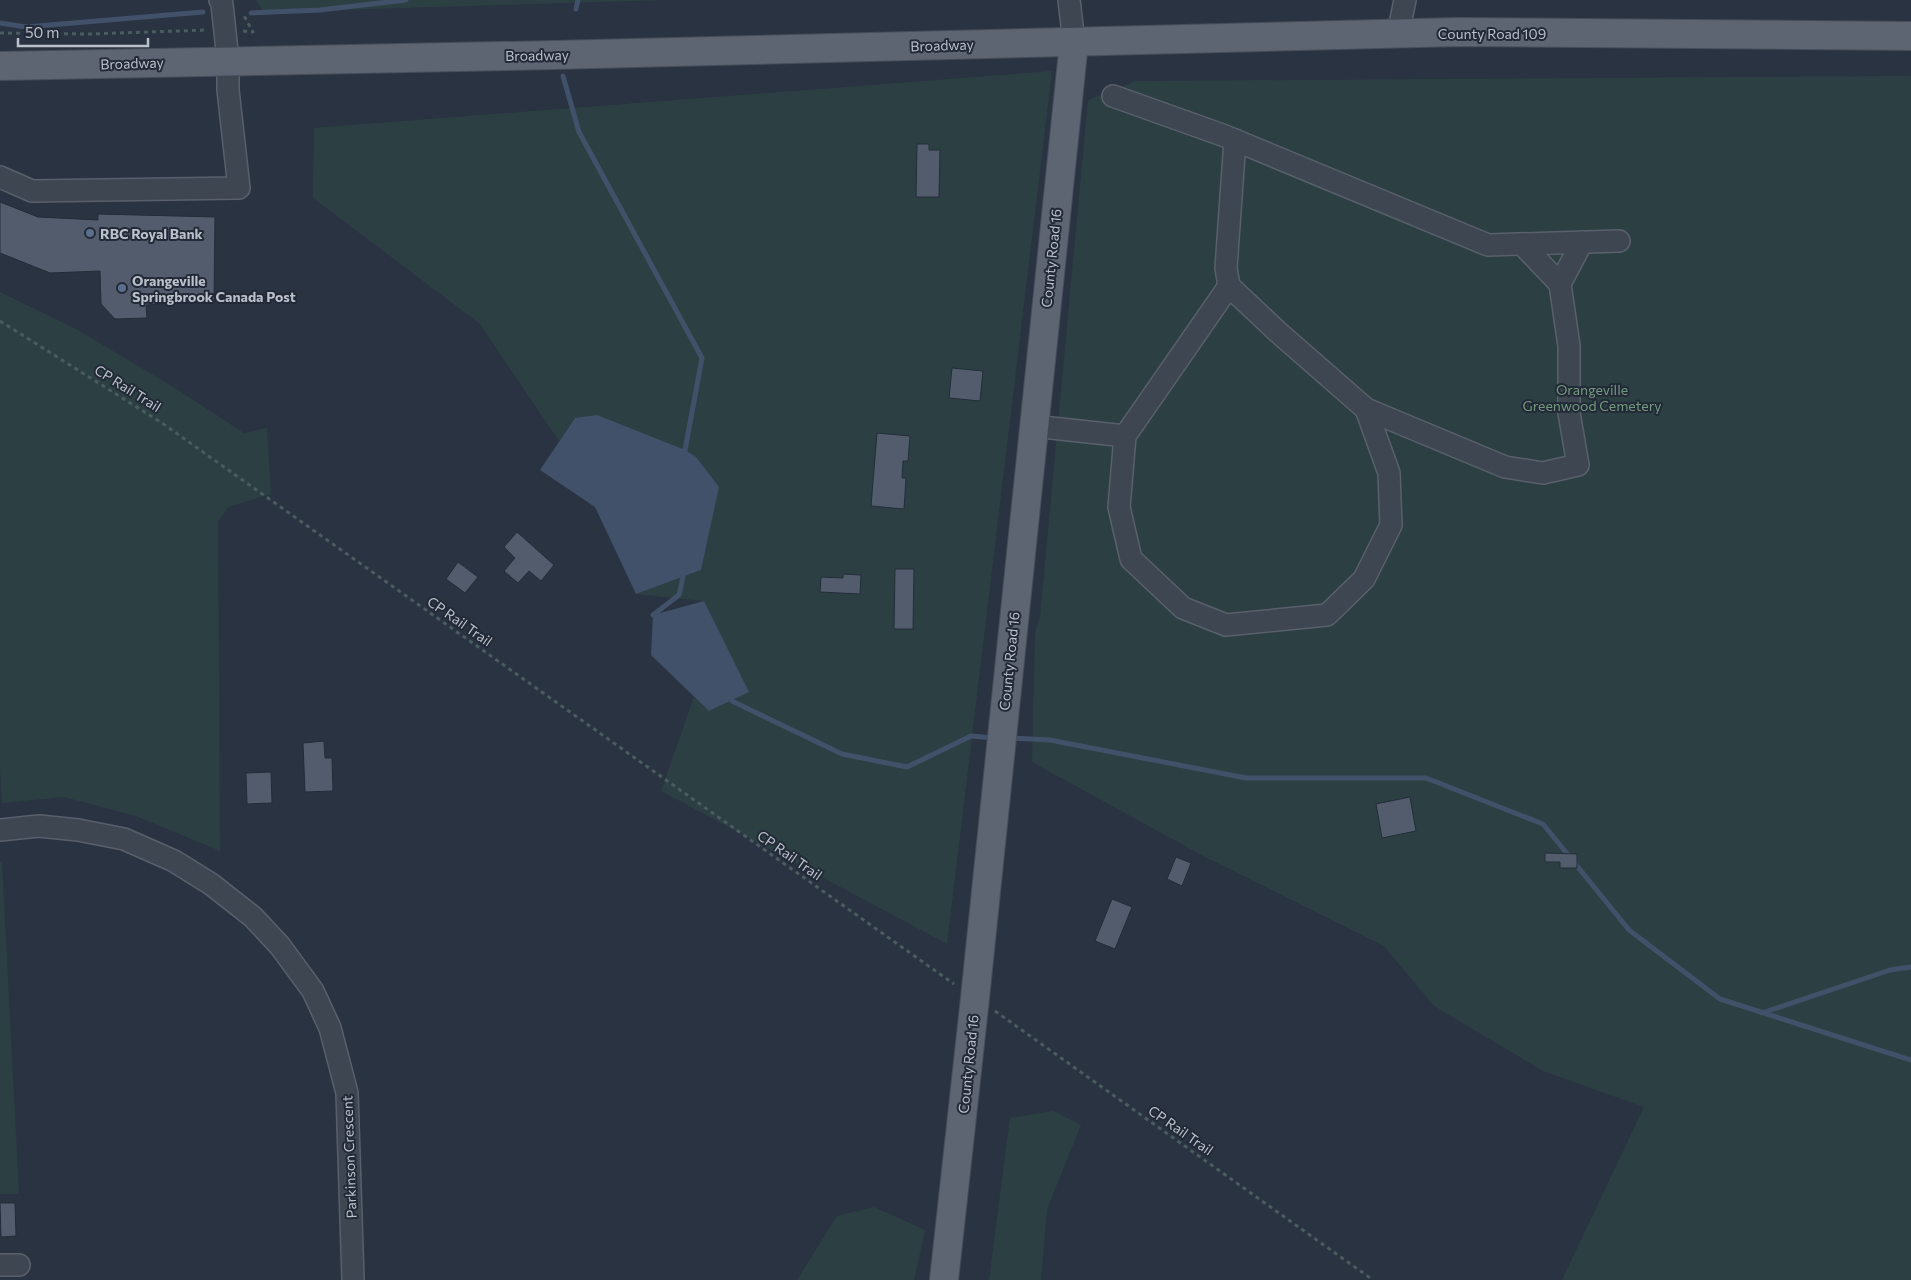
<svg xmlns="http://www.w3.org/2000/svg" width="1911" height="1280" viewBox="0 0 1911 1280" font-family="Commissioner,sans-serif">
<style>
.green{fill:#2c4043}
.water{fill:#415169}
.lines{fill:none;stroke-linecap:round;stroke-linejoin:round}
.stream{stroke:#415169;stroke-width:5}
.building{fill:#535c6c;stroke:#242c39}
.minor-casing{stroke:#59606c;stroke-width:24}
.major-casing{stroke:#474e5b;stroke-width:30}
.path{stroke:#4a5c5f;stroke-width:3;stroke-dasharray:4 4;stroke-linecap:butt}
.minor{stroke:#3e4652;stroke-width:21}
.major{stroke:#5c6571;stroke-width:28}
.service-dot{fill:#5c6f8a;stroke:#222a37;stroke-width:2}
.labels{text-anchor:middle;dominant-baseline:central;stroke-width:4;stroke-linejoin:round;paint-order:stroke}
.street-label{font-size:14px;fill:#bbc1cb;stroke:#222a37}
.poi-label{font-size:14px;font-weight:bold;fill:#bbc1cb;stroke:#222a37;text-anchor:start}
.park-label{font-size:14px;fill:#749a7e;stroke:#222a37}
</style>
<rect width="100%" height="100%" fill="#2a3342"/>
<g class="green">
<path d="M256 0H667L263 12Z"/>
<path d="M1052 71 947 944 661 791 694 697 709 711 748 692 704 601 636 594 701 570 575 418 559 441 480 324 313 198 314 128Z"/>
<path d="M1911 76V1280H1562L1644 1107 1543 1071 1434 1006 1384 946 1205 857 1032 762 1035 633 1040 617 1088 100 1136 81Z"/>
<path d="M0 292 76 329 175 388 244 433 267 428 271 494 228 507 218 522 220 851 136 816 64 797 2 803 0 769Z"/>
<path d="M0 862H2L19 1194H0Z"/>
<path d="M1053 1111 1081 1125 1047 1209 1041 1280H989L1010 1118Z"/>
<path d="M874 1207 925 1230 914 1280H797L837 1216Z"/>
</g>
<g class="water">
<path d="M597 415 685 450 696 457 719 487 701 570 636 594 595 507 540 470 575 418Z"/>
<path d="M704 601 749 692 709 711 651 655 653 615Z"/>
</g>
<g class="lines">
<g class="stream">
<path d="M576 9 578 0"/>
<path d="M251 13 320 10 406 0"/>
<path d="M0 23 26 27 203 12"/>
<path d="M563 76 579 132 702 358 685 450"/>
<path d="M653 615 679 595 683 577"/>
<path d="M732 701 842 754 907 767 971 736 994 738"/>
<path d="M1010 738 1050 740 1246 778H1426L1543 824 1629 930 1720 999 1911 1060"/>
<path d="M1762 1013 1890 970 1911 967"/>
</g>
</g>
<g class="building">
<path d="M917 144H929V150H940L939 197H916Z"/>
<path d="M0 202 38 217 98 220V214L215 217 214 301 146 305 147 318 115 319 101 304 100 271 50 273 0 253Z"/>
<path d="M952 368 983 371 980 401 949 398Z"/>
<path d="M877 433 910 436 908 461H903L902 478H906L904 509 871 506Z"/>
<path d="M517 532 554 565 541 581 529 571 518 583 504 571 515 558 504 547Z"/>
<path d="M458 562 478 577 465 593 446 579Z"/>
<path d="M895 569H914L913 629H894Z"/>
<path d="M843 574 861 575 860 594 820 592 821 577 843 578Z"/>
<path d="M324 741 325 758H332L333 791 305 792 303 743Z"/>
<path d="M271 772 272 803 247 804 246 773Z"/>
<path d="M1410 797 1416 831 1382 838 1376 804Z"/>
<path d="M1545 853 1577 854V868H1560V862H1545Z"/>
<path d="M1176 857 1191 863 1182 886 1167 879Z"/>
<path d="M1112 899 1132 907 1115 949 1095 941Z"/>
<path d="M0 1203H15L16 1236 1 1237Z"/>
</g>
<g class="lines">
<defs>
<g id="minor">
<path d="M1069 0 1074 42"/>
<path d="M1398 34 1405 0"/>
<path d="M1113 96 1225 136 1488 245 1619 241"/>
<path d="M1235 140 1226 268 1229 286 1279 333 1366 409 1505 467 1543 473 1578 465 1569 413V346L1560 284 1522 244"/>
<path d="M0 177 32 191 239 188 228 90V60L222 4 220 0"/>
<path d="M1560 284 1582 242"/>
<path d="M1229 286 1125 436 1119 507 1131 559 1183 608 1226 625 1327 615 1364 579 1391 525 1389 473 1366 409"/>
<path d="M1033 426 1125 436"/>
<path d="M0 830 39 826 78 830 124 839 174 861 211 884 253 917 280 946 313 991 330 1028 347 1093 353 1280"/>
<path d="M0 1265H19"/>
</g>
<g id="major">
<path d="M0 66 554 55 1458 32 1911 36"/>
<path d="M944 1280 975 998 1074 42"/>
</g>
</defs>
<use href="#minor" class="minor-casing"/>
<use href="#major" class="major-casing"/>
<g class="path">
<path d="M243 31 253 32 243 14"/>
<path d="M0 33 89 34 207 30"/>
<path d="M0 321 162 423 954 984"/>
<path d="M995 1011 1373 1280"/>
</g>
<use href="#minor" class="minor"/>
<use href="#major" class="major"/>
</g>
<g class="service-dot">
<circle cx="90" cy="233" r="5"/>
<circle cx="122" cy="288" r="5"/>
</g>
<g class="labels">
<g class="street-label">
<text x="1492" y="33">County Road 109</text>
<text transform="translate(942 45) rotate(-2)">Broadway</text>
<text transform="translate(537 55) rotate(-1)">Broadway</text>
<text transform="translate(132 63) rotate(-2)">Broadway</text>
<text transform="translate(1051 258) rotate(-84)">County Road 16</text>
<text transform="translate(128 388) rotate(32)">CP Rail Trail</text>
<text transform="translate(460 621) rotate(35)">CP Rail Trail</text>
<text transform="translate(1009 661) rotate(-84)">County Road 16</text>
<text transform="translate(790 855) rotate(35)">CP Rail Trail</text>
<text transform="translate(968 1064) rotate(-84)">County Road 16</text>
<text transform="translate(1181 1130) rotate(35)">CP Rail Trail</text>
<text transform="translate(349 1157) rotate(-92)">Parkinson Crescent</text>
</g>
<g class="poi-label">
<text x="100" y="233">RBC Royal Bank</text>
<text x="132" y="280">Orangeville<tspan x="132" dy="16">Springbrook Canada Post</tspan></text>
</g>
<g class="park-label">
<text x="1592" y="389">Orangeville<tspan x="1592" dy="16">Greenwood Cemetery</tspan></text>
</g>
</g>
<path d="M18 38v8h130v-8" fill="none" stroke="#bbc1cb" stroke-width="2.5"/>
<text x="25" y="38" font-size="15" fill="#bbc1cb" stroke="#222a37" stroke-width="4" paint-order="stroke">50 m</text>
</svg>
